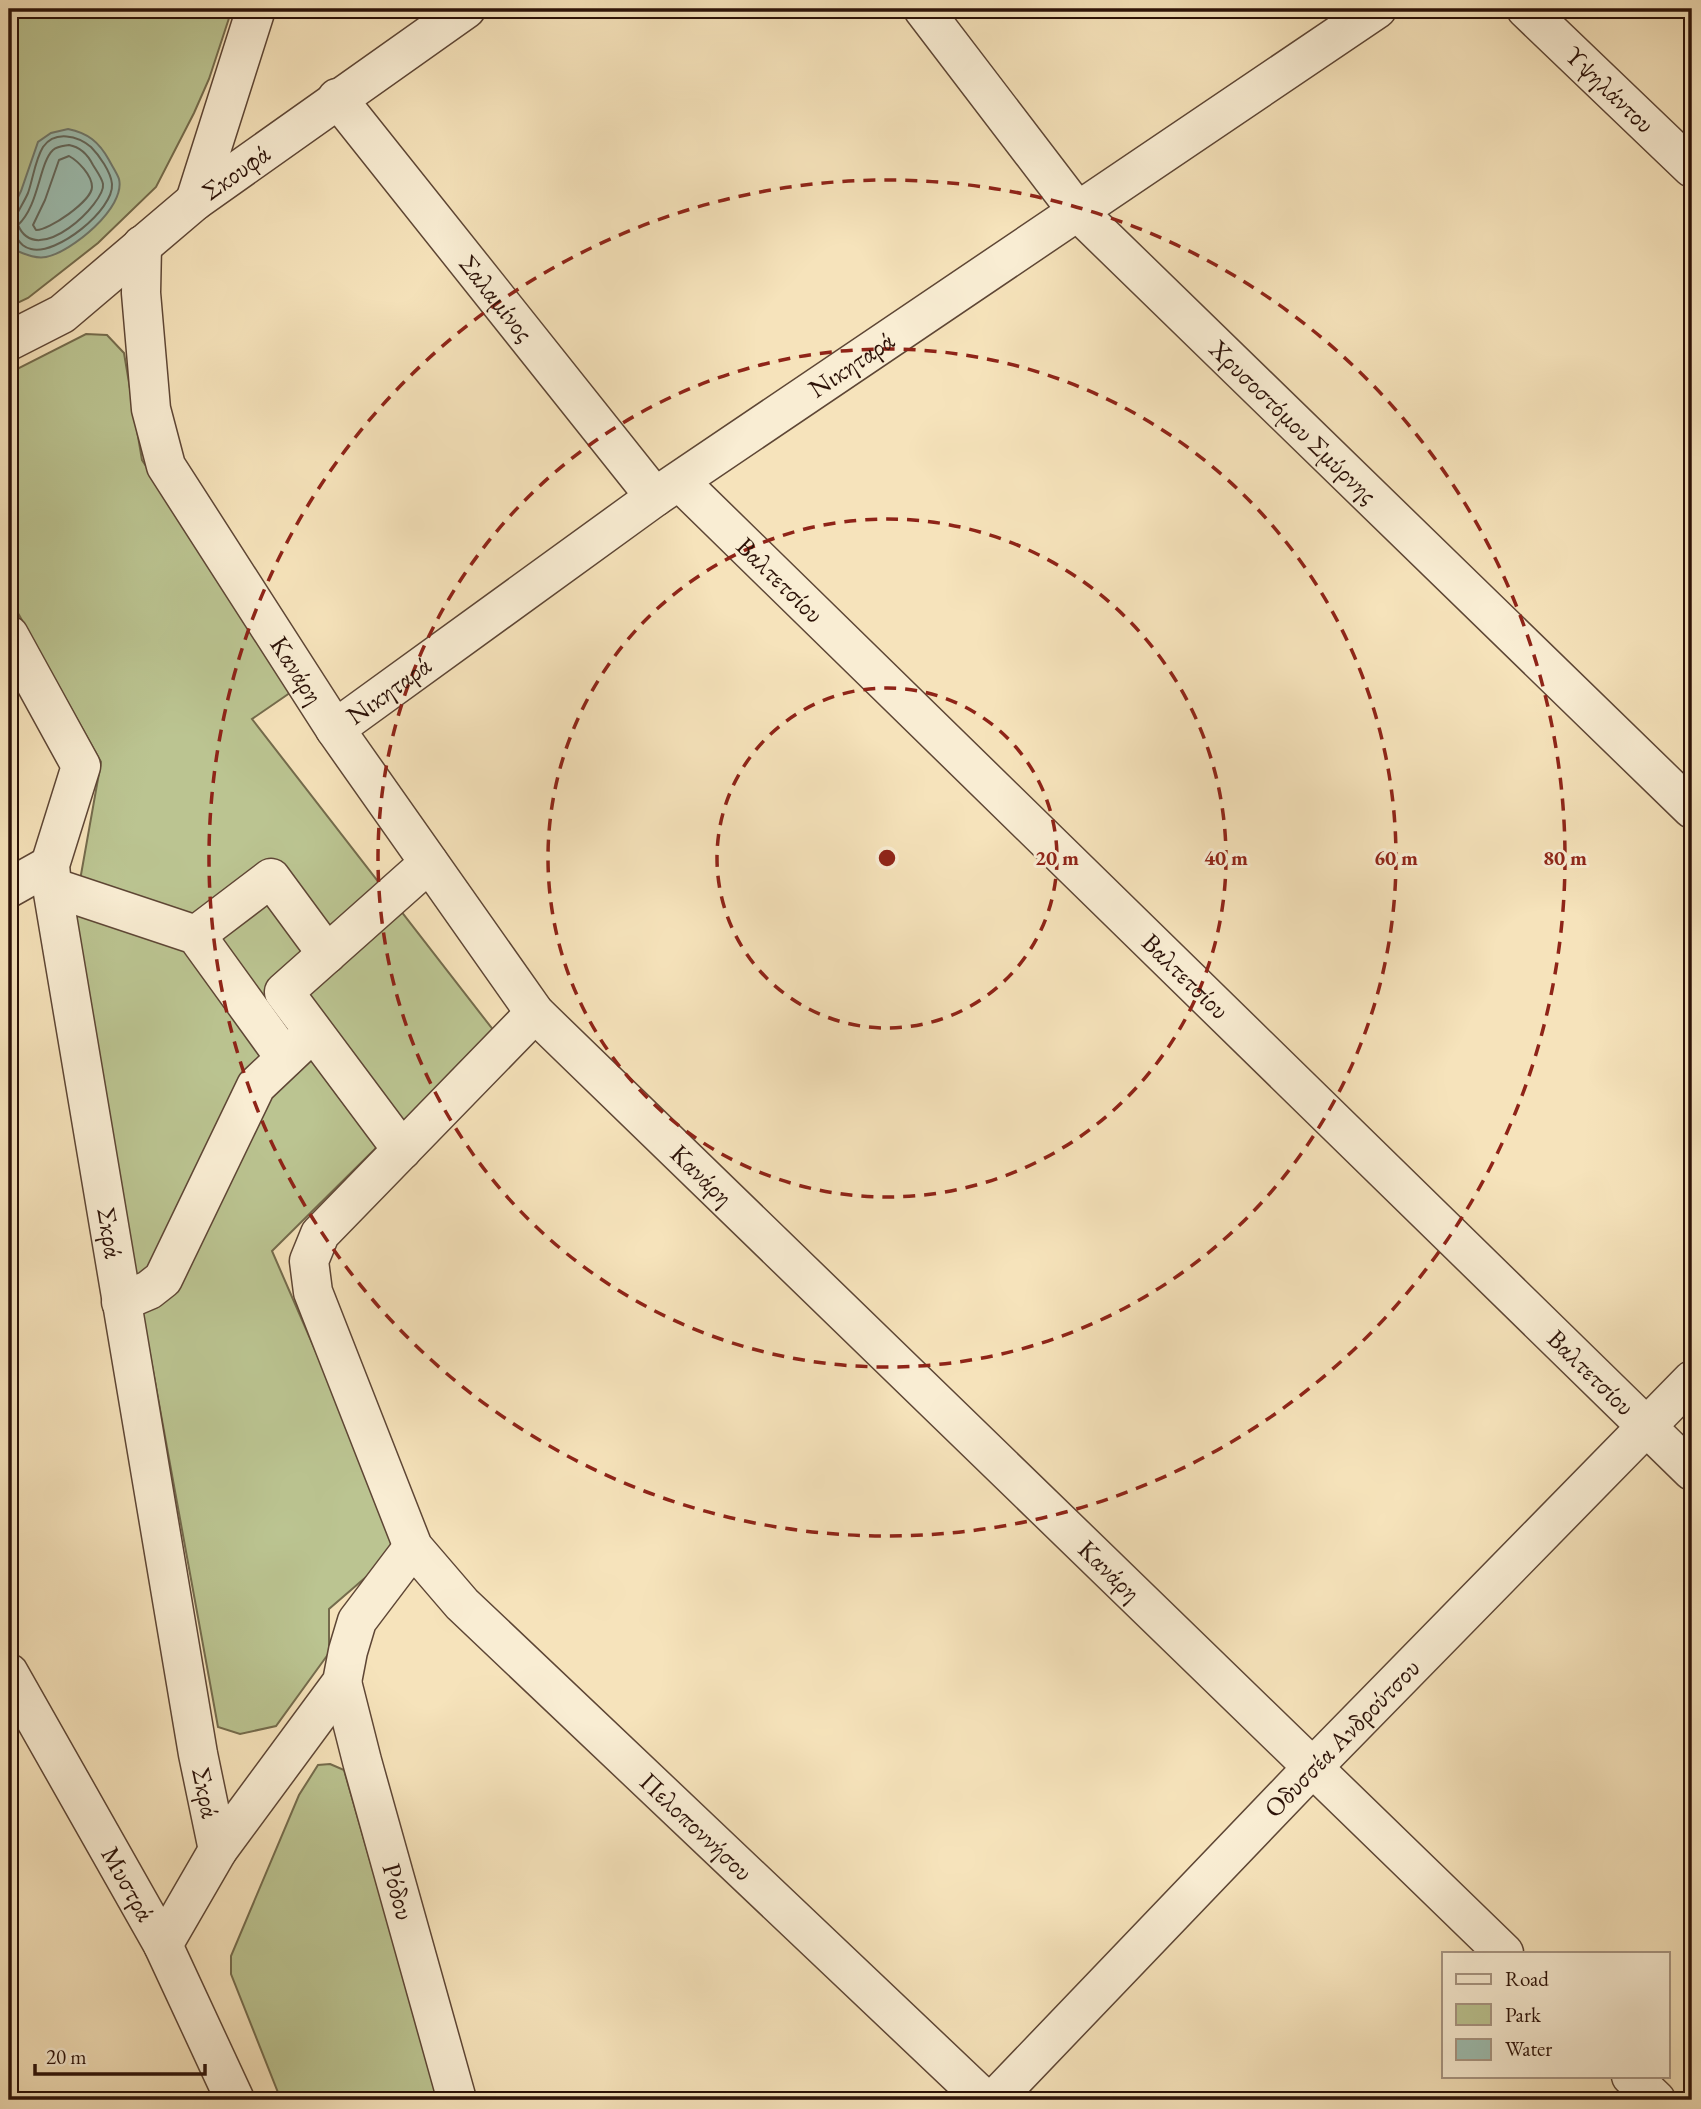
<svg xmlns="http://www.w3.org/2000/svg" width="1701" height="2109" viewBox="0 0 1701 2109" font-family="'EB Garamond',serif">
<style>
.green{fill:#bbc491;stroke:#746b4c;stroke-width:2}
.water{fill:#9dbeb1;stroke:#70796d;stroke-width:2}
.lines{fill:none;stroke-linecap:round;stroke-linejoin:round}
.shore{stroke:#64685c;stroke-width:2}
.pedestrian-casing{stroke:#5e4635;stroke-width:41}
.minor-casing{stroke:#5e4635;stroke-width:41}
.tertiary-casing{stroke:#5e4635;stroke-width:41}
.pedestrian{stroke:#f9edd3;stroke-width:38}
.minor{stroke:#f9edd3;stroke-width:38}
.tertiary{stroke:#f9edd3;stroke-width:38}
.ring{fill:none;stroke:#8f2418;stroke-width:3.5;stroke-dasharray:12 9}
.labels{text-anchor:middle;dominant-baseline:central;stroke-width:6;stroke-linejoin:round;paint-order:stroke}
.street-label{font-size:26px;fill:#2c1208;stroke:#f9edd3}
.centre{fill:#8f2418;stroke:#f9edd3;stroke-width:3.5}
.ring-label{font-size:21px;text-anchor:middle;font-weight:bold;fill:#8f2418;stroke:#f9edd3;stroke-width:6;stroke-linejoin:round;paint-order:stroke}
</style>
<rect width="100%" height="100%" fill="#f6e3bb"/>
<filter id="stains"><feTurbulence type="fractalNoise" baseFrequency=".00286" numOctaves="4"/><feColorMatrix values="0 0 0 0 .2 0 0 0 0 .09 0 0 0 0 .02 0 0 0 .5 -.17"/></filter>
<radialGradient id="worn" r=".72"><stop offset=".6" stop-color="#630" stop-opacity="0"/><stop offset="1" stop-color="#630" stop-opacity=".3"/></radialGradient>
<g class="green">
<path d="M9 9H232L209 79 194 113 156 187 98 243 28 298 9 307Z"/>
<path d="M86 334 107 335 124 353 142 460 297 688 252 719 494 1031 272 1251 339 1405 395 1552 329 1609V1653L276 1726 240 1734 218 1727 141 1305 74 914 101 762 9 597V373Z"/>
<path d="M330 1764 344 1770 439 2100H281L231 1974V1956L299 1795 318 1765Z"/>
</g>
<path class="water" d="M68 129C88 133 99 142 109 160 112 166 117 173 119 179 126 208 71 252 46 257 35 259 25 254 15 250L9 235V215L21 191 38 142 51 133Z"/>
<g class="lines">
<g class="shore">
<path d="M69 145C80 147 88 155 93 165 96 170 102 178 103 184 106 202 37 270 18 225 39 206 39 163 53 150 58 146 64 146 69 145Z"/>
<path d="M69 156C78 161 92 175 92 187 92 201 48 231 36 230L33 225 45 200 59 160Z"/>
<path d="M9 217 18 212C21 206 25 200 28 193 33 179 35 160 43 147 55 130 78 136 91 147 99 155 111 172 112 184 114 210 56 256 31 249 22 247 20 242 15 236L9 235"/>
</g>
<defs>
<g id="pedestrian">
<path d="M52 887 196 935 285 1058"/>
<path d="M196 935 271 878 327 954"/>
<path d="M402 1150 284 992 429 863"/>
<path d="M121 1302 149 1290 163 1279 256 1086 313 1032"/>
</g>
<g id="minor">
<path id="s1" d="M923 9 1078 212 1692 809"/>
<path id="s2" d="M1526 9 1692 168"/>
<path d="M195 201 256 9"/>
<path id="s3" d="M142 245 141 293 151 409 166 466 335 729 535 1013 1504 1953"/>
<path id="s4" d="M680 482 1692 1471"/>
<path id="s5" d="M9 635 81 766 50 865 52 887 198 1754 218 1850"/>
<path id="s6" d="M335 729 655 497"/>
<path d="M9 888 50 865"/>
<path id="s7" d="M535 1013 320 1234 309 1261 313 1292 413 1547 462 1604 985 2100"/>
<path id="s8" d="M9 1673 163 1945 235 2100"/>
<path id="s9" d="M342 1682 362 1761 457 2100"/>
<path d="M163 1945 218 1850 342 1682 348 1651 357 1621 413 1547"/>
<path d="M1631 2076 1656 2100"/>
<path id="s10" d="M994 2100 1312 1768 1692 1380"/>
</g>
<g id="tertiary">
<path id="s11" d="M337 98 655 497 1377 9"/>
<path id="s12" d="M9 341 62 314 195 201 466 9"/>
</g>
</defs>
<use href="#pedestrian" class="pedestrian-casing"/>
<use href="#minor" class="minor-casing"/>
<use href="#tertiary" class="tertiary-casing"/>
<use href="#pedestrian" class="pedestrian"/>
<use href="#minor" class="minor"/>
<use href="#tertiary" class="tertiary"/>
</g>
<g class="ring">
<circle cx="887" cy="858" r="170"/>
<circle cx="887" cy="858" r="339"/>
<circle cx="887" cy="858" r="509"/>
<circle cx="887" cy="858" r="678"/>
</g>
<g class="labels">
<g class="street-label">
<text stroke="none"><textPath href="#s2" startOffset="116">Υψηλάντου</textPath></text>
<text stroke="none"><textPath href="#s12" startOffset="284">Σκουφά</textPath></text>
<text stroke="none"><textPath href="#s11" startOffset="256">Σαλαμίνος</textPath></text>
<text stroke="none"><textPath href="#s11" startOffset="747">Νικηταρά</textPath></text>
<text stroke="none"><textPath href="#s1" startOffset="556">Χρυσοστόμου Σμύρνης</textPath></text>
<text stroke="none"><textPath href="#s4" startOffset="140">Βαλτετσίου</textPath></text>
<text stroke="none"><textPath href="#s3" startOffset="466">Κανάρη</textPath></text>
<text stroke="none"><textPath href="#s6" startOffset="66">Νικηταρά</textPath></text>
<text stroke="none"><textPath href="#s4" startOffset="707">Βαλτετσίου</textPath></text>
<text stroke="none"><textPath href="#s3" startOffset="1116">Κανάρη</textPath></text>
<text stroke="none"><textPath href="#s5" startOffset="626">Σκρά</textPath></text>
<text stroke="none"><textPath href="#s4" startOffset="1274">Βαλτετσίου</textPath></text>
<text stroke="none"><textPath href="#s3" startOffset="1684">Κανάρη</textPath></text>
<text stroke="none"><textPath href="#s10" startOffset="502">Οδυσσέα Ανδρούτσου</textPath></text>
<text stroke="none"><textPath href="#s5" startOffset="1194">Σκρά</textPath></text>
<text stroke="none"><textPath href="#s7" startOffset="1041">Πελοποννήσου</textPath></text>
<text stroke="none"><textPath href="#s8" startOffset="242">Μυστρά</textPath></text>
<text stroke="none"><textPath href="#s9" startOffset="217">Ρόδου</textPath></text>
</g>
</g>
<circle cx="887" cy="858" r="10" class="centre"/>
<g class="ring-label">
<text x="1057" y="865">20 m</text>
<text x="1226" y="865">40 m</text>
<text x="1396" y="865">60 m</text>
<text x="1565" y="865">80 m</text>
</g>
<rect width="1701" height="2109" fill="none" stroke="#f6e3bb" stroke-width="35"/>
<rect x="10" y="10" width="1680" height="2088" fill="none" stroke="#2c1208" stroke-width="3.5"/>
<rect x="18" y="18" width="1666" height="2074" fill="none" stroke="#2c1208" stroke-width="2"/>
<rect x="1442" y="1952" width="228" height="126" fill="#f9edd3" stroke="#a79582" stroke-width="2"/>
<rect x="1456" y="1974" width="35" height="10" fill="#f9edd3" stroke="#a79582" stroke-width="2"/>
<text x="1505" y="1986" font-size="21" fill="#2c1208">Road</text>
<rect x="1456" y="2004" width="35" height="21" fill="#bbc491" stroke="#a79582" stroke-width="2"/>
<text x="1505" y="2022" font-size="21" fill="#2c1208">Park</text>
<rect x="1456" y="2039" width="35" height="21" fill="#9dbeb1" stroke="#a79582" stroke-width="2"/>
<text x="1505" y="2056" font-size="21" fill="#2c1208">Water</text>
<path d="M35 2064v10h170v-10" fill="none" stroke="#2c1208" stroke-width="3.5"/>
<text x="46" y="2064" font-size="21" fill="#2c1208" stroke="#f9edd3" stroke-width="5" paint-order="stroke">20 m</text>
<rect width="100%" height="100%" filter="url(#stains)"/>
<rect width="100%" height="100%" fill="url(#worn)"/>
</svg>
